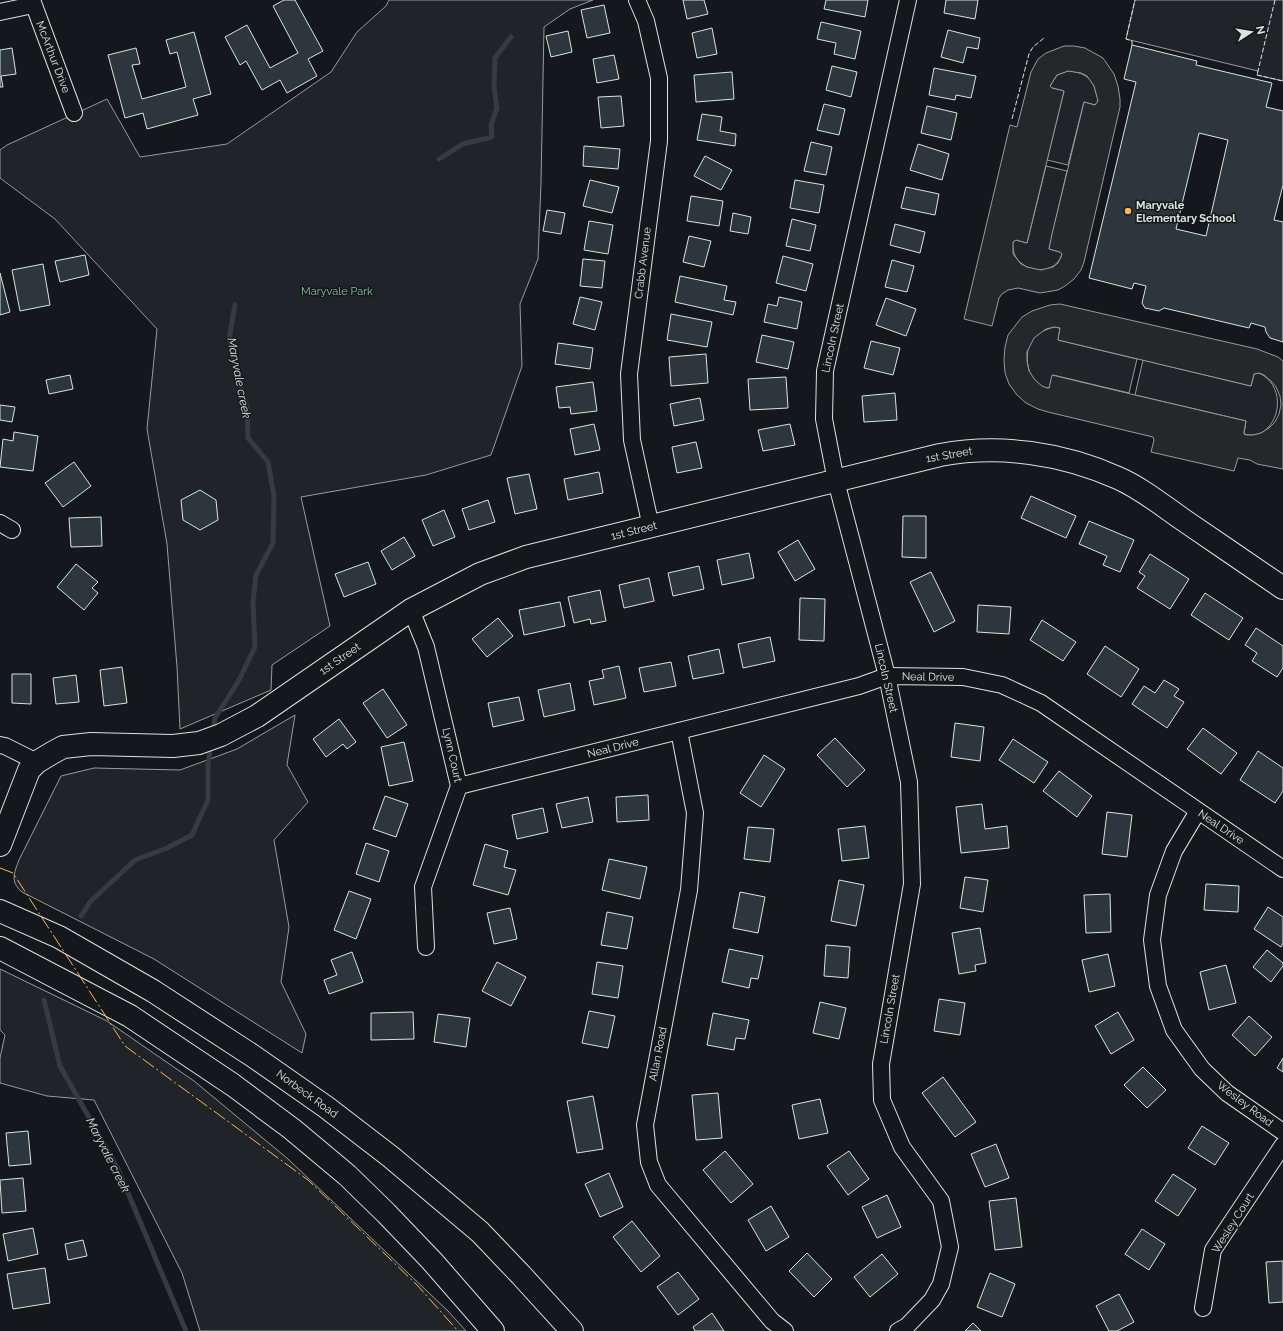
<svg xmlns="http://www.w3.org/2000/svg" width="1283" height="1331" viewBox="0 0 1283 1331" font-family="Raleway,sans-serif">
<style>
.green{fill:#202428;stroke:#939e99}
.parking{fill:#24282b;stroke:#939e99;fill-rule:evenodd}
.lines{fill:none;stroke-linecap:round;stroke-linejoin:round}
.stream{stroke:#363b3e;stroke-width:5}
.building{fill:#2c363c;stroke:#d8e6dc;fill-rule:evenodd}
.street-casing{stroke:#d8e6dc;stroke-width:18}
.secondary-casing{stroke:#d8e6dc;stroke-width:24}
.primary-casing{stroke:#d8e6dc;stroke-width:24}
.street{stroke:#14181c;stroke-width:16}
.secondary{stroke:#14181c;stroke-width:22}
.primary{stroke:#14181c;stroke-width:22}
.fence{stroke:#d8e6dc;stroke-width:1;stroke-dasharray:5 2;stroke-linecap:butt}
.power{stroke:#ffb74d;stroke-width:1;stroke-dasharray:14 3 2 3;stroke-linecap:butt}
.poi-dot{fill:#ffb74d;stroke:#14181c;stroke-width:1.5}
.labels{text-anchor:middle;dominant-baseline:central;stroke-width:3;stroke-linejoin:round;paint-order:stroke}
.street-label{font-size:11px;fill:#d8e6dc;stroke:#14181c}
.poi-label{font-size:11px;font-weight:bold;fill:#d8e6dc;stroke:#14181c;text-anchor:start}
.park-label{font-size:11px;fill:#8ac095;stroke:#14181c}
.water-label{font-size:12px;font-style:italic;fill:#d8e6dc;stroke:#14181c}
</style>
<rect width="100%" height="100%" fill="#14181c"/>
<g class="green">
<path d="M389 0H593L570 9 544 27 541 183 538 259 520 304 522 366 491 455 426 475 301 497 330 626 272 665 271 690 180 729 177 667 167 544 147 429 157 329 55 219 0 178V150L7 145 107 99 140 157 227 144 331 72 357 32 386 6Z"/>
<path d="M1135 0H1283V81L1257 75 1258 71 1126 39Z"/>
<path d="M1068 71C1088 72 1095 82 1098 101L1095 105 1084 102 1068 165 1047 160 1064 91 1052 88 1050 86 1057 75Z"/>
<path d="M1046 166 1067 171 1049 249 1060 252 1062 254C1054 281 1009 271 1013 242L1016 240 1027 243Z"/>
<path d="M1054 327 1060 328 1058 340 1137 359 1129 393 1053 375 1049 388C1027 388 1021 351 1034 337 1040 332 1047 329 1054 327Z"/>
<path d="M1143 360 1251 386 1254 374 1259 373C1283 384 1283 418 1263 432 1257 435 1251 436 1244 434L1246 421 1135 395Z"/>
<path d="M295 715 287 765 308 802 274 840 289 927 281 982 306 1034 302 1053 154 959 22 892C10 882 14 873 19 860L61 776 94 768 180 770 237 749Z"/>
<path d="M0 969 107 1021 194 1081 288 1159 448 1311 466 1331H200L182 1273 94 1100 47 1096 0 1083V1058L5 1035 0 1030Z"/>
</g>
<g class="parking">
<path d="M1064 46H1074L1085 48 1103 58 1114 74 1118 86 1120 99V107L1084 262 1081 270 1074 279 1065 286 1058 290 1040 293 1018 288 1008 290 1002 294 999 298 992 326 964 319 1010 125 1017 127 1031 72 1038 59 1046 53ZM1068 71 1081 73 1087 76 1094 86 1098 101 1095 105 1084 102 1052 234 1049 249 1060 252 1062 254 1061 257 1058 263 1053 267 1041 270 1027 267 1021 264 1013 254V242L1016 240 1027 243 1064 91 1052 88 1050 86 1057 75Z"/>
<path d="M1060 304 1257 349 1278 357 1283 361V469L1257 464 1250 460 1238 458 1234 471 1151 452 1154 440 1153 437 1048 412 1038 409 1026 403 1017 395 1009 384 1005 373 1004 360 1005 347 1008 335 1022 317 1032 311 1050 305ZM1054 327 1060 328 1058 340 1251 386 1254 374 1259 373 1264 375 1272 382 1276 387 1280 396 1281 405 1279 414 1275 422 1269 428 1261 433 1253 435H1247L1244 434V432L1246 421 1135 395 1052 375 1049 388H1047L1042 386 1035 380 1029 371 1027 361V352L1034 338 1046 329Z"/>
</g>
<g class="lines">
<g class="stream">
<path d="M439 159 463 144 492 137 491 125 497 108 494 86 495 58 511 37"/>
<path d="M213 732 215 718 239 680 255 647 253 602 256 575 273 543 274 496 268 462 248 438 247 407 240 385 229 339 235 305"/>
<path d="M81 916 90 902 135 860 167 848 192 835 208 800V763L211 744"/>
<path d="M44 1000 60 1066 118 1169 186 1331"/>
</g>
</g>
<g class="building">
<path d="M284 0H295L323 51 308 59 317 76 287 93 280 80 262 90 246 61 240 65 225 37 247 25 270 68 298 53 273 6Z"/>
<path d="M683 0H704L708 14 687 19Z"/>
<path d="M826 0H868L865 17 824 9Z"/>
<path d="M946 0H978L975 19 944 13Z"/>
<path d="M604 5 610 33 587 38 581 10Z"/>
<path d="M821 22 861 31 855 59 834 54 836 43 817 39Z"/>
<path d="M712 28 717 54 697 58 692 33Z"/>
<path d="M948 30 980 38 978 49 967 47 963 63 941 57Z"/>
<path d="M568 31 572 52 551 57 546 36Z"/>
<path d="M194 32 211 94 193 99 198 115 147 129 143 113 125 118 108 55 136 48 140 64 132 65 142 99 186 87 177 52 170 54 166 40Z"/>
<path d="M1132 45 1197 61 1196 65 1272 83 1266 107 1283 111V185L1274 220 1283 222V342L1270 338 1266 332 1265 327 1251 323 1249 328 1164 308 1159 311 1145 308 1142 303 1146 286 1134 283 1132 289 1089 278 1136 82 1124 79ZM1199 133 1228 140 1206 236 1176 229Z"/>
<path d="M12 48 16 74 1 76 3 87H0V50Z"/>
<path d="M614 55 619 79 597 83 593 59Z"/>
<path d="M832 66 857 72 851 97 826 90Z"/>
<path d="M934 68 976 76 971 98 956 95 955 100 929 95Z"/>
<path d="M732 72 734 99 696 102 694 75Z"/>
<path d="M621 96 624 126 601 128 598 97Z"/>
<path d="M824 104 845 109 839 135 817 130Z"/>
<path d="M927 106 957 113 951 140 921 133Z"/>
<path d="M702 114 722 117 720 131 736 134 735 146 697 140Z"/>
<path d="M811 142 832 147 826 175 804 171Z"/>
<path d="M918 144 949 154 942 180 910 170Z"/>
<path d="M584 146 620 149 618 169 583 166Z"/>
<path d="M705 156 732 170 721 190 694 176Z"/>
<path d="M590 180 619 187 612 213 583 206Z"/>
<path d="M795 180 824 185 819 213 790 208Z"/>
<path d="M906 187 939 194 935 215 901 208Z"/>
<path d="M691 196 723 201 719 226 687 221Z"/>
<path d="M547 210 565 213 561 234 543 231Z"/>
<path d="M733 213 751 217 748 234 730 231Z"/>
<path d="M792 219 816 225 810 251 786 246Z"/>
<path d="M589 221 613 225 608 254 584 250Z"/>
<path d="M895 224 925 232 920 253 890 245Z"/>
<path d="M689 236 711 241 704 267 683 262Z"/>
<path d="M85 255 89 275 60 282 55 261Z"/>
<path d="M783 256 813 264 806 291 776 283Z"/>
<path d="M583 259 605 261 602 288 580 286Z"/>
<path d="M892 260 914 266 907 292 885 287Z"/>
<path d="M43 264 50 305 20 311 12 270Z"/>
<path d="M0 273 10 312 0 315Z"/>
<path d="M680 276 727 286 724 300 736 302 733 315 675 302Z"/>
<path d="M580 297 602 302 595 330 573 324Z"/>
<path d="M779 297 802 302 797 329 764 322 768 304 777 306Z"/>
<path d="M886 298 916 309 906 336 876 325Z"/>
<path d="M671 314 712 322 707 347 667 340Z"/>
<path d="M762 335 794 342 788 369 756 362Z"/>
<path d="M871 341 900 348 893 375 864 368Z"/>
<path d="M558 343 593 348 590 369 555 364Z"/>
<path d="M706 354 708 383 671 386 669 357Z"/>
<path d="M70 375 73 389 49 394 46 380Z"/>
<path d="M786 377 788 408 750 410 748 379Z"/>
<path d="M593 382 597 411 571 414 570 407 559 408 556 387Z"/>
<path d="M895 393 897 420 864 422 862 396Z"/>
<path d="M700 398 704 420 674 426 670 404Z"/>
<path d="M0 405 15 407 12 422 0 420Z"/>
<path d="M594 424 600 450 575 455 570 429Z"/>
<path d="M790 424 795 445 763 451 758 430Z"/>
<path d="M14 432 38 436 33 471 0 467 3 439 13 441Z"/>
<path d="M696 442 702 468 677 473 672 447Z"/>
<path d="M74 462 91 486 63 507 45 483Z"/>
<path d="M599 472 603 493 568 500 564 479Z"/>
<path d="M529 474 537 509 515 514 507 478Z"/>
<path d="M200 490 216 500 218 520 200 530 183 520 181 500Z"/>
<path d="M1031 496 1076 516 1066 538 1021 518Z"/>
<path d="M488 500 495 522 469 530 462 509Z"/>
<path d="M444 510 455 537 433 546 422 520Z"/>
<path d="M903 516H926V558L902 557Z"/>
<path d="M101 517 102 546 71 547 69 518Z"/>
<path d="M1089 521 1134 540 1120 572 1103 565 1107 556 1079 544Z"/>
<path d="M404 537 415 556 392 570 381 551Z"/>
<path d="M798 540 815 569 795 581 778 552Z"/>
<path d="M749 553 754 578 722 585 717 560Z"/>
<path d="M1150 554 1189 579 1170 609 1137 588 1145 576 1139 572Z"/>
<path d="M368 562 376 584 344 597 335 574Z"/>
<path d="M76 564 98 582 92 588 98 593 84 610 57 587Z"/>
<path d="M699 566 704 589 673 596 668 573Z"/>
<path d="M931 572 955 621 934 632 910 582Z"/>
<path d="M649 578 654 601 624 608 619 585Z"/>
<path d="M600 590 606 621 591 624 590 619 574 623 568 597Z"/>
<path d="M1205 593 1243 618 1229 640 1191 615Z"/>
<path d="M800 598 825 599 824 641 799 640Z"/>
<path d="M560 602 565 626 524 635 519 610Z"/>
<path d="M978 605 1011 607 1009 634 977 632Z"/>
<path d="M498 618 513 636 487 657 472 639Z"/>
<path d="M1042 620 1076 642 1063 661 1030 640Z"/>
<path d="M1256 628 1283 646V668L1277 677 1252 661 1257 653 1245 645Z"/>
<path d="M770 637 775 661 743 668 738 644Z"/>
<path d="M1105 646 1139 669 1121 697 1087 674Z"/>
<path d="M719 649 724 673 693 679 688 656Z"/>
<path d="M671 662 676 686 644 692 639 668Z"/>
<path d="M619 666 626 698 594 705 589 681 604 678 602 670Z"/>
<path d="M122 667 127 703 104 706 100 670Z"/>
<path d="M12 674H31V704L12 703Z"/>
<path d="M76 675 79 702 56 704 53 678Z"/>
<path d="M1164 680 1179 689 1174 696 1184 702 1167 728 1132 704 1144 686 1155 693Z"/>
<path d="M570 683 575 710 544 717 538 690Z"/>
<path d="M383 689 407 725 387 738 363 703Z"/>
<path d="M519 697 524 720 493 727 488 703Z"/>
<path d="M339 719 356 742 347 749 343 744 326 757 313 739Z"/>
<path d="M955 723 984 727 980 761 951 757Z"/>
<path d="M1203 728 1237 753 1221 774 1187 749Z"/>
<path d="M835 738 865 770 847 787 817 755Z"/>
<path d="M1013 739 1048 762 1034 783 999 760Z"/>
<path d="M404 742 413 781 389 786 381 747Z"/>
<path d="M1258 751 1283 768V791L1275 803 1240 780Z"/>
<path d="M764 755 785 769 761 807 740 793Z"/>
<path d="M1059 771 1092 796 1077 817 1043 791Z"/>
<path d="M648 795 649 820 617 822 616 797Z"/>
<path d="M385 796 408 804 396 837 373 829Z"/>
<path d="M588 797 593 822 562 828 556 804Z"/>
<path d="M982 804 985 829 1007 826 1009 848 961 853 956 807Z"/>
<path d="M543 808 548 832 517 839 512 815Z"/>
<path d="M1107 812 1132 815 1127 857 1102 854Z"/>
<path d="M865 826 869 858 842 861 838 829Z"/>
<path d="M748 827 774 829 770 862 744 859Z"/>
<path d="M366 843 389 851 379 882 356 874Z"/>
<path d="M485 844 508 851 504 867 516 870 508 895 473 885Z"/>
<path d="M609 859 647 867 640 899 602 890Z"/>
<path d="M965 877 988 880 983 912 960 908Z"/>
<path d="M839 880 864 885 856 926 831 921Z"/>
<path d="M1206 884 1239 886 1238 912 1204 910Z"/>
<path d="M349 891 371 899 356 939 334 930Z"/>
<path d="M740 892 765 897 758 933 733 928Z"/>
<path d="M1110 894 1111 932 1086 933 1084 895Z"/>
<path d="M1268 907 1283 917V943L1281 947 1254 929Z"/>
<path d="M510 908 517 939 494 944 487 913Z"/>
<path d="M607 912 633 917 627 949 601 945Z"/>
<path d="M980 928 986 963 975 965 976 971 959 974 952 933Z"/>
<path d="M826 945 850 947 848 978 824 976Z"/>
<path d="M729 949 763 956 758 979 751 978 749 988 722 982Z"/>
<path d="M1267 950 1283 963V966L1271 982 1253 967Z"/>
<path d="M352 952 363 982 329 994 324 980 337 975 331 960Z"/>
<path d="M1108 954 1115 986 1089 992 1082 960Z"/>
<path d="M497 962 526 977 511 1006 482 991Z"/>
<path d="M597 962 623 966 618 998 592 994Z"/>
<path d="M1226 965 1236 1003 1209 1010 1200 972Z"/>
<path d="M939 999 965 1003 960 1035 934 1031Z"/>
<path d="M820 1002 846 1008 839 1039 813 1033Z"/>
<path d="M589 1011 615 1016 608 1048 582 1043Z"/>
<path d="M413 1012 414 1039 371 1040V1013Z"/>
<path d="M1118 1012 1134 1040 1111 1054 1095 1026Z"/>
<path d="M713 1013 749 1020 745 1039 736 1038 734 1050 707 1045Z"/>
<path d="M438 1014 470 1018 466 1047 434 1042Z"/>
<path d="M1249 1016 1272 1037 1255 1056 1232 1035Z"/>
<path d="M1283 1058V1072L1277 1068Z"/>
<path d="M1143 1067 1166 1090 1147 1108 1124 1085Z"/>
<path d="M943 1077 976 1122 955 1137 922 1093Z"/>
<path d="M718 1093 722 1138 696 1140 692 1095Z"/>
<path d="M593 1096 603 1149 577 1153 567 1101Z"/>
<path d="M820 1099 828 1133 799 1139 792 1105Z"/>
<path d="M1202 1126 1229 1143 1215 1165 1188 1148Z"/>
<path d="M28 1131 31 1164 9 1166 6 1133Z"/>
<path d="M996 1144 1009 1178 985 1187 971 1154Z"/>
<path d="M725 1151 753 1184 731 1203 703 1170Z"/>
<path d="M849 1151 869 1179 848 1195 827 1166Z"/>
<path d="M609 1173 623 1207 600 1217 585 1184Z"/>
<path d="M1173 1174 1196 1189 1178 1216 1155 1201Z"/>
<path d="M23 1178 26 1211 2 1213 0 1180Z"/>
<path d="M887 1195 901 1227 877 1238 862 1207Z"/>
<path d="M1016 1198 1022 1247 995 1250 989 1201Z"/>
<path d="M771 1206 789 1237 766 1251 748 1220Z"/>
<path d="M632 1221 660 1256 641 1272 613 1237Z"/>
<path d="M33 1228 38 1254 8 1261 3 1234Z"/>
<path d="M1142 1229 1165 1244 1149 1270 1125 1254Z"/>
<path d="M83 1240 87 1256 68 1260 65 1244Z"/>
<path d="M807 1253 832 1279 814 1297 789 1271Z"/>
<path d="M882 1254 898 1274 870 1297 854 1277Z"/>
<path d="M1283 1261V1302L1269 1303 1266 1262Z"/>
<path d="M45 1268 50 1303 13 1309 7 1274Z"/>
<path d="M678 1272 699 1299 678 1315 657 1287Z"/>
<path d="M990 1273 1015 1284 1002 1317 977 1307Z"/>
<path d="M1119 1294 1134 1322 1117 1331H1109L1096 1306Z"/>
<path d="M712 1313 724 1331H695L693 1327Z"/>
<path d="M973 1323 981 1331H965Z"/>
</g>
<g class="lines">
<defs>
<g id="street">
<path d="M32 0 74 113"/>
<path d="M637 0 646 21 659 78V141L629 374 632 440 651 527"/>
<path d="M0 12 33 5"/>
<path d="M0 523 12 530"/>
<path d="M411 610 426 647 459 786 423 887 426 947"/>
<path d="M679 731 695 813 689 890 645 1125 649 1162 658 1185 772 1321 785 1331"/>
<path d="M0 745 5 746 37 762"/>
<path d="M459 786 859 686 887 676 963 677 1002 685 1041 703 1283 869"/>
<path d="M1198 811 1174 851 1158 895 1152 940 1158 986 1174 1030 1202 1069 1227 1093 1283 1132"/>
<path d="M1203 1308 1213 1250 1283 1145"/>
<path d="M898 1331 907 1326 932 1300 941 1284 950 1247 941 1201 902 1147 882 1100 881 1064 912 884 909 782 887 676 836 481 824 419 825 371 908 0"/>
</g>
<path id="secondary" d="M0 845 29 770 37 762 52 753 63 747 91 744 173 746 199 743 221 735 257 716 411 610 480 574 526 557 940 455C1000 444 1062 453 1118 478 1141 488 1162 505 1182 519 1216 542 1249 565 1283 588"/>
<g id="primary">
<path d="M0 911 59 937 153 991 253 1056 326 1107 391 1157 480 1232 521 1275 572 1331"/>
<path d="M0 948 130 1016 233 1085 292 1129 347 1175 386 1213 432 1261 493 1331"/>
</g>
</defs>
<use href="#street" class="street-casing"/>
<use href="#secondary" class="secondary-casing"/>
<use href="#primary" class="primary-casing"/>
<use href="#street" class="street"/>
<use href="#secondary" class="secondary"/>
<use href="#primary" class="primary"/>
<g class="fence">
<path d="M1275 0 1257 75 1283 81"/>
<path d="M1132 45V41L1126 39 1135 0"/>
<path d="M1012 119 1029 54 1033 47 1044 38"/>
</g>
<path class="power" d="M0 868 13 873 125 1046 308 1180 417 1285 458 1331"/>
</g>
<circle class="poi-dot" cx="1128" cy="211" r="4"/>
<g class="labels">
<g class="street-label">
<text transform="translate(53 57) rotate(69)">McArthur Drive</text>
<text transform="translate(643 263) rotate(-83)">Crabb Avenue</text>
<text transform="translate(833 338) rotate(-78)">Lincoln Street</text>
<text transform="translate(949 455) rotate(-10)">1st Street</text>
<text transform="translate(634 531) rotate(-14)">1st Street</text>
<text transform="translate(340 659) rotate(-35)">1st Street</text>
<text transform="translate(928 677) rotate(1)">Neal Drive</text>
<text transform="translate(886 678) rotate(77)">Lincoln Street</text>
<text transform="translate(613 748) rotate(-14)">Neal Drive</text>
<text transform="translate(452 755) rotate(77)">Lynn Court</text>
<text transform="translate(1221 827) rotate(34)">Neal Drive</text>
<text transform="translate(890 1009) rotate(-80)">Lincoln Street</text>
<text transform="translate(658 1054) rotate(-79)">Allan Road</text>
<text transform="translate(307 1094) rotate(36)">Norbeck Road</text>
<text transform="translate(1245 1104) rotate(37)">Wesley Road</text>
<text transform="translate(1233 1223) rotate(-58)">Wesley Court</text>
</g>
<g class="poi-label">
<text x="1136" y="205">Maryvale<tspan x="1136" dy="13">Elementary School</tspan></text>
</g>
<g class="park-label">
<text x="337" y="291">Maryvale Park</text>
</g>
<g class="water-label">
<text transform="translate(239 378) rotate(79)">Maryvale creek</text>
<text transform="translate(108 1155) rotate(63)">Maryvale creek</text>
</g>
</g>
<g transform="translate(1251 32) rotate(78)" stroke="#14181c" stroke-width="3" paint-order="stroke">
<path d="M0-3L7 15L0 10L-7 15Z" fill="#d8e6dc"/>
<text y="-6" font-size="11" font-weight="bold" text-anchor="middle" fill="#d8e6dc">N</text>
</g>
</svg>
